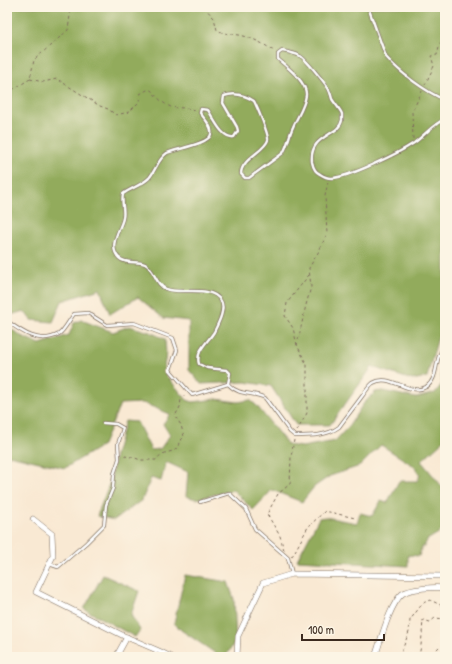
<svg xmlns="http://www.w3.org/2000/svg" width="452" height="664" viewBox="0 0 452 664" font-family="'Patrick Hand',sans-serif">
<style>
.forest{fill:#92ab5c;stroke:#666a3d}
.lines{fill:none;stroke-linecap:round;stroke-linejoin:round}
.lane-casing{stroke:#7e6d5d;stroke-width:4}
.street-casing{stroke:#7e6d5d;stroke-width:6}
.path{stroke:#7e6d5d;stroke-width:1;stroke-dasharray:3 3;stroke-linecap:butt}
.lane{stroke:#fff;stroke-width:2.5}
.street{stroke:#fff;stroke-width:5}
</style>
<rect width="100%" height="100%" fill="#fcf5e5"/>
<filter id="ink" filterUnits="userSpaceOnUse"><feTurbulence type="fractalNoise" baseFrequency=".025" numOctaves="2"/><feDisplacementMap in="SourceGraphic" scale="8" xChannelSelector="R" yChannelSelector="G"/><feConvolveMatrix kernelMatrix="1 2 1 2 8 2 1 2 1" color-interpolation-filters="sRGB"/></filter>
<filter id="wash" filterUnits="userSpaceOnUse"><feTurbulence type="fractalNoise" baseFrequency=".012" numOctaves="4" result="noise"/><feDisplacementMap in="SourceGraphic" scale="16" xChannelSelector="R" yChannelSelector="G"/><feGaussianBlur stdDeviation="0.9" result="paint"/><feColorMatrix in="noise" values="0 0 0 0 0 0 0 0 0 0 0 0 0 0 0 0 0 1.4 0 .05"/><feComposite in="paint" operator="in"/></filter>
<g filter="url(#wash)">
<rect width="100%" height="100%" fill="#f9e9d3"/>
<g class="forest">
<path d="M7 7H445V334L438 337 427 377 412 380 372 367 330 425H296L271 386 245 382 201 384 189 370V321L163 318 138 297 110 314 100 289 62 301 53 322 31 320 24 311 7 316Z"/>
<path d="M81 320 113 332 129 326 150 332 165 339 166 355 163 372 187 400 193 402 216 399 238 402 250 400 257 406 288 445 302 447 335 441 349 426 363 404 375 392 383 391 416 398 435 393 442 384 440 360 443 352H445V439L421 461 445 490V529L427 540 424 547 422 546 419 556 408 555V566L297 560 319 518 325 517 357 523 360 513 372 516 381 501 387 503 399 481H417L420 475 414 466 381 445 360 466 330 476 314 487 302 502 272 490 253 510 233 490 196 499 186 496 188 472 166 462 161 481 151 478 142 500 114 520 97 516 111 479 115 455 125 421 137 422 151 450 160 449 170 435 163 424 170 414 143 403 120 404 103 445 65 468 9 455 7 460V326L21 336 40 344 69 335 74 323Z"/>
<path d="M103 575 139 591 131 615 140 630 135 637 84 609Z"/>
<path d="M185 575 228 582 234 599 236 640 225 657H221L181 630 174 623Z"/>
</g>
</g>
<g filter="url(#ink)">
<g class="lines">
<defs>
<g id="lane">
<path d="M368 7 386 57C400 73 426 92 445 100"/>
<path d="M7 266 9 268 7 273"/>
<path d="M7 321C22 332 39 345 59 334 64 331 70 319 74 314L88 313 107 325 134 323 173 338 177 350 170 370 192 395 228 384 230 373 227 370 207 368 199 364C195 351 208 342 214 332 218 324 226 309 221 301 211 284 181 295 166 289 155 285 155 269 145 264 137 260 126 265 119 258 107 246 121 229 123 218 125 210 121 203 123 194 131 188 142 185 149 178 156 170 158 159 167 153 175 149 210 144 211 134 213 127 204 118 200 113L201 109 208 110C214 119 222 139 234 137L238 131 237 127 223 103 224 96C235 92 245 95 254 101 257 107 269 135 268 140 265 151 241 159 241 174L245 178H249L283 153C288 145 289 135 293 127 297 117 305 106 306 95 307 82 287 67 278 59V54L282 51C288 52 295 53 300 56 305 58 324 82 328 88 330 91 331 95 332 99 335 104 340 109 342 114 342 116 342 119 342 120 339 137 309 134 312 162 313 167 315 172 320 174 323 176 327 178 331 178 348 178 399 153 414 143 425 135 433 124 445 119"/>
<path d="M228 384C240 397 252 391 265 398L290 432 295 436C310 436 327 436 339 427 347 416 355 406 363 395 366 391 369 386 373 383 390 372 409 397 426 387 440 378 433 357 445 347"/>
<path d="M200 502 229 493 246 509 255 529 288 558 292 574"/>
<path d="M49 564 58 567 86 543 104 525 106 505 113 488 114 474 119 459 118 444 123 428 116 424 103 423"/>
</g>
<g id="street">
<path d="M33 519 52 534 53 556 36 592 124 636 159 651 171 657"/>
<path d="M116 657 127 637"/>
<path d="M237 657 238 636 263 583 292 574 445 576"/>
<path d="M375 657C381 640 389 606 402 594 410 588 435 587 445 588"/>
</g>
</defs>
<use href="#lane" class="lane-casing"/>
<use href="#street" class="street-casing"/>
<g class="path">
<path d="M131 7 140 11 142 7"/>
<path d="M204 7 214 18 217 30C227 35 228 33 239 35 251 37 264 44 274 51"/>
<path d="M30 79 43 82 57 79 100 106 108 109 116 115 129 112 139 102 140 94 147 90H151C156 96 163 104 171 107 180 109 186 106 196 111"/>
<path d="M425 85 434 66 431 56 437 55 442 37 445 36"/>
<path d="M7 93 30 79 34 60 68 30 71 8 74 7"/>
<path d="M413 139 412 112 422 91"/>
<path d="M297 345 293 328 285 316 287 303 309 275"/>
<path d="M297 431 307 413V365L297 345 306 305 311 287 309 268 319 251 327 234 325 196 328 182"/>
<path d="M124 456 132 457 141 460H156C158 458 159 456 161 455 168 450 178 454 179 442L184 437 181 425 175 416 180 407 181 399 186 394"/>
<path d="M284 550 280 536 267 514 278 494 290 484 291 457 294 440"/>
<path d="M291 556 293 555 308 527 325 511 355 518"/>
<path d="M439 647 435 651 442 655 440 657"/>
<path d="M400 657 401 653 409 632 410 620 423 603 430 600 445 607"/>
<path d="M418 657C422 649 422 630 423 620L430 622 435 618 445 619"/>
</g>
<use href="#lane" class="lane"/>
<use href="#street" class="street"/>
</g>
</g>
<rect width="452" height="664" fill="none" stroke="#fcf5e5" stroke-width="24"/>
<path d="M302 634v6h82v-6" fill="none" stroke="#3b2a1e" stroke-width="2"/>
<text x="308" y="634" font-size="12" fill="#3b2a1e" stroke="#fcf5e5" stroke-width="3" paint-order="stroke">100 m</text>
</svg>
